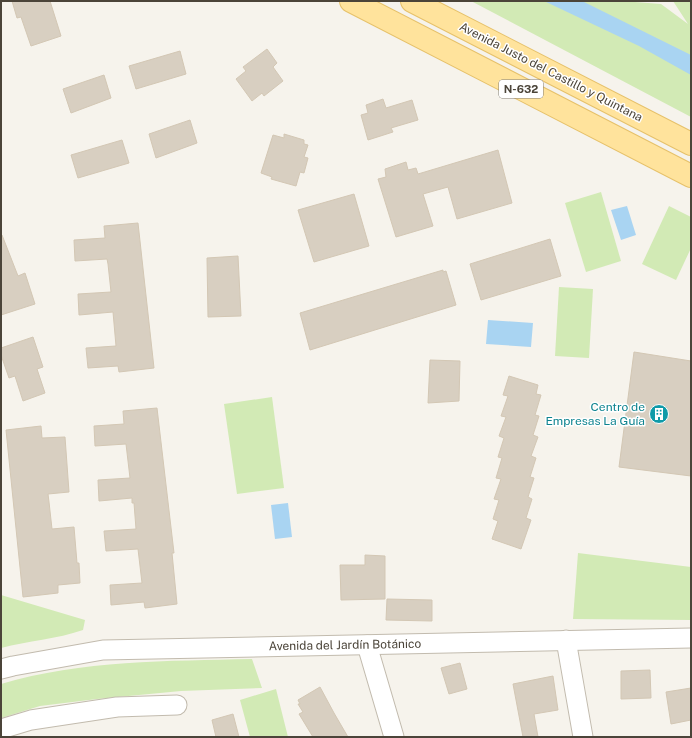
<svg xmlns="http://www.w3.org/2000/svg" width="692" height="738" viewBox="0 0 692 738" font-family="'Public Sans',sans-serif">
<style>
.green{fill:#d2eab5}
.water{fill:#a9d4f2}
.building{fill:#d8cfc1;stroke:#d3c7b4}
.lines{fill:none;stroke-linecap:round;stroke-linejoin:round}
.minor-casing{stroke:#c2bbae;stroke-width:21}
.major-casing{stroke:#e6c16a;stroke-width:24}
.minor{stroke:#fff;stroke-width:19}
.major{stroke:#ffe39c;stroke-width:22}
.labels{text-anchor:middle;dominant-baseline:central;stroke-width:3;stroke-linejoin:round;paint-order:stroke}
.shield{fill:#fff;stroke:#817c74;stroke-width:1}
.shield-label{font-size:11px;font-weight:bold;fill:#4b4439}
.street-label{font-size:12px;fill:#4b4439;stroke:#fff}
.culture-label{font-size:12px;fill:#0d838f;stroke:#fff;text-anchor:end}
</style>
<rect width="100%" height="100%" fill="#f6f3ec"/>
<g class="green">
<path d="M471 1H622L661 4 688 24 673 1H691V117Z"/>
<path d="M601 192 621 261 586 272 565 203Z"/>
<path d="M669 206 691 217V248L676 280 642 264Z"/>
<path d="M559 287 593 289 589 358 555 356Z"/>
<path d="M272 397 284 488 237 494 224 404Z"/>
<path d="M578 553 691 567V620L573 619Z"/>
<path d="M1 595 85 620 83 630C57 639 28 641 1 648Z"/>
<path d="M252 659 262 688 181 691 97 699 40 706 1 718V684C82 660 168 661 252 659Z"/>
<path d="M276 689 288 737H250L240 700Z"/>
</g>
<g class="water">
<path d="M544 1H582L691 55V75L639 46Z"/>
<path d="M627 206 636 235 621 240 611 210Z"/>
<path d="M488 320 533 323 531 347 486 344Z"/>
<path d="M288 503 292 537 275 539 271 505Z"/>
</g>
<g class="building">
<path d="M12 1H50L61 36 31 46 21 17 17 18Z"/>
<path d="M267 49 277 63 273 67 283 81 264 96 262 93 252 101 236 79 246 71 243 67Z"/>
<path d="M180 51 186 74 136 89 129 66Z"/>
<path d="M104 75 111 98 71 113 63 89Z"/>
<path d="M383 99 386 108 412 100 418 120 391 128 393 132 368 140 361 115 368 113 366 105Z"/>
<path d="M190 120 197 143 156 158 149 134Z"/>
<path d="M284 134 304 140V144L308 145 304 157 308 158 304 173 300 172 296 186 271 179 272 177 261 173 273 135 284 138Z"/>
<path d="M122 140 129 163 78 178 71 155Z"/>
<path d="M498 150 512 203 457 219 448 187 423 194 433 226 396 237 378 179 386 177 385 169 406 162 408 170 416 168 418 174Z"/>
<path d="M354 194 369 246 314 262 298 210Z"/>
<path d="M138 223 154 368 119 372 118 366 88 368 86 348 116 346 113 312 79 315 78 294 111 292 108 264 107 259 75 261 74 240 105 238 104 226Z"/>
<path d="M1 235H2L18 276 25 273 35 304 1 315Z"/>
<path d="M550 239 561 276 481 300 470 264Z"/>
<path d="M238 256 241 316 208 317 207 258Z"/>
<path d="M443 270V272L446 271 456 305 310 350 300 313Z"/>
<path d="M33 337 43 367 37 369 45 393 23 401 15 376 9 378 1 355V348Z"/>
<path d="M634 352 691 361V476L619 467Z"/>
<path d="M430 360 460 361 459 401 428 403Z"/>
<path d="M509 376 538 385 536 394 541 395 535 415 539 416 533 435 538 437 531 456 536 458 530 477 534 478 528 497 532 499 526 518 531 520 521 549 492 539 498 521 493 519 499 500 494 499 501 479 496 478 502 458 498 457 504 438 499 436 506 417 501 416 508 396 503 395Z"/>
<path d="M157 408 174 553H172L177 604 145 608 144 602 111 605 110 585 142 583 138 549 106 551 104 531 136 529 134 503H132V498L99 501 98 480 130 478 126 444 95 446 94 426 124 424 123 411Z"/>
<path d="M41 426 42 438 65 437 69 492 48 494 49 502 52 529 74 527 77 563H79L80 583 58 585V593L23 597 6 430Z"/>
<path d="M365 555 385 556V599L341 600 340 565H365Z"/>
<path d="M387 599 432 600V621L386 620Z"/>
<path d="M460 663 467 689 449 694 441 668Z"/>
<path d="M650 670 651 698 621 699V671Z"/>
<path d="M553 676 558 710 534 714 538 737H523L513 684Z"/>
<path d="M320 687 334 713 348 737H313L299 714 303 712 298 704H300L298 700Z"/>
<path d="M691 688V720L671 724 666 692Z"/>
<path d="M233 714 239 737H216L212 720Z"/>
</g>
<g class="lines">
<defs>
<g id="minor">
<path d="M566 640 583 737"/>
<path d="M367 645 394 737"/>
<path d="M1 669 13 666 103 650 691 638"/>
<path d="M1 729 31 720 117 707 177 705"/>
</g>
<g id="major">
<path d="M351 1 691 176"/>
<path d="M412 1 691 144"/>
</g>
</defs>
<use href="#minor" class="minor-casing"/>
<use href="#major" class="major-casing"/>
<use href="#minor" class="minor"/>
<use href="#major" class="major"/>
</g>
<defs>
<symbol id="building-disc" viewBox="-11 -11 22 22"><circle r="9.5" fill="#0f9aa8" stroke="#fff"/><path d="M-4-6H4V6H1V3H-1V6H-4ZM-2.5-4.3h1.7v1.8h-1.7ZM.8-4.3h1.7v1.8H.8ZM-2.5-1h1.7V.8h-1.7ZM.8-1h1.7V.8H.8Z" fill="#fff"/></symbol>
</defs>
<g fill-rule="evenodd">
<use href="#building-disc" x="648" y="403" width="22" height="22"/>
</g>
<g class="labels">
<rect class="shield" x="499" y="80" width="44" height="18" rx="3"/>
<g class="shield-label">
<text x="521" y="89">N-632</text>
</g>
<g class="street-label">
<text transform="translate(551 72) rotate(27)">Avenida Justo del Castillo y Quintana</text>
<text transform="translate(345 645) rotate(-1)">Avenida del Jardín Botánico</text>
</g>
<g class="culture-label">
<text x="645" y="407">Centro de<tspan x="645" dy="14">Empresas La Guía</tspan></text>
</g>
</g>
<rect width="692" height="738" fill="none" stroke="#4b4439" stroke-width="4"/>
</svg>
